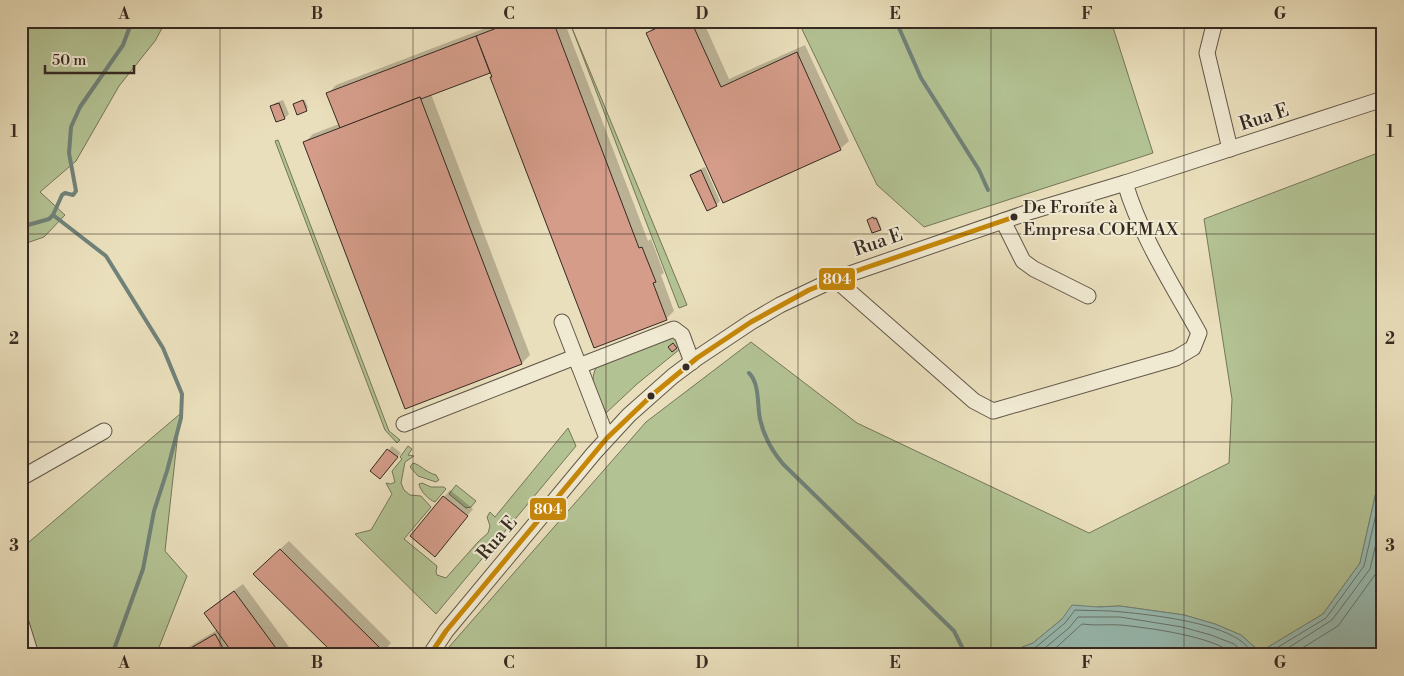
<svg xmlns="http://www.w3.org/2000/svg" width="1404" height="676" viewBox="0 0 1404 676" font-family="'Libre Bodoni',serif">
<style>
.green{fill:#b3c293;stroke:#74765a}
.water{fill:#98bcb3;stroke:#708279}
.shadow{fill:#0003}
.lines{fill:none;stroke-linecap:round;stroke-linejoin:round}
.shore{stroke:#66736a;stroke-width:1}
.stream{stroke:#708279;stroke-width:4}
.building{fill:#d49c89;stroke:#352a22}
.minor-casing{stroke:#625748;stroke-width:17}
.minor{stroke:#f1ead3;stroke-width:15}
.bus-1-casing{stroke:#f1ead3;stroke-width:9}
.bus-1{stroke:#c68708;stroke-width:5}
.grid{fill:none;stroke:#352a22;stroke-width:1;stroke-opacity:0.55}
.bus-dot{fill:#352a22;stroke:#f1ead3;stroke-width:2}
.labels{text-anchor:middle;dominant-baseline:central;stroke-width:4;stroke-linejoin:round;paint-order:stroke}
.bus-label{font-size:18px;fill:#352a22;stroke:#f1ead3;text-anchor:start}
.street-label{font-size:19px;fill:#352a22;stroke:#f1ead3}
.line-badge{stroke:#f1ead3;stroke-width:2}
.badge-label{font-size:14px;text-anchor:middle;font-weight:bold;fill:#fff}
.neatline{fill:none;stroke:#352a22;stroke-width:2}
.grid-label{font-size:16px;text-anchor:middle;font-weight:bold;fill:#352a22}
</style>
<rect width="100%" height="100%" fill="#eadfbc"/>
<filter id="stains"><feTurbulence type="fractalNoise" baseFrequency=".004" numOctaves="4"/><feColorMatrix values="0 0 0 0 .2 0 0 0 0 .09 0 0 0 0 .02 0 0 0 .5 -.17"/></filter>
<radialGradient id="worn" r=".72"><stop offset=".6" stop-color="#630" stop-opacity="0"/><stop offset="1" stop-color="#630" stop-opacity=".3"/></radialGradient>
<g class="green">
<path d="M21 21H166L155 41 119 86 76 161 40 192 65 215 44 237 21 245Z"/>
<path d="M798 21H1111L1153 153 924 227 877 185Z"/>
<path d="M572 28 687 305 679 308Z"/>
<path d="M278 140 389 431 400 440 397 443 385 430 275 141Z"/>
<path d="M1383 151V461L1360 563 1323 614 1260 652 1241 635 1215 624 1184 615 1120 606 1098 607 1062 619 1033 643 1002 655H442L646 422 751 342 857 423 1089 533 1229 463 1232 399 1204 219Z"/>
<path d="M673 337 677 340 680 349 637 384 606 413C599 398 586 381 598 365Z"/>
<path d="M180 414 165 551 187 576 156 655H29L21 630V529L29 542Z"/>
<path d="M568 428 576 446 436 614 355 534 371 530 392 494 386 483 391 484 395 482 392 471 402 459 400 457 408 446 412 449 408 455 414 456 405 462 401 483 404 490 410 495 421 496 431 507 404 539 437 566 436 572 437 575 446 578 478 542 488 533 490 526 487 517 490 512 495 517Z"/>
<path d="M413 463C421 465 425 472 436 475L439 480 436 482 418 476 410 467Z"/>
<path d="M422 483 431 487H444L446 489 435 502C429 500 420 491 419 484Z"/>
<path d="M456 485 476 501 471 507 466 508 449 494Z"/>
</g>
<path class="water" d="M1383 461V655H1002L1033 643 1062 619 1072 605 1098 607 1120 606 1184 615 1215 624 1241 635 1260 652 1323 614 1360 563Z"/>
<g class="shadow">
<path d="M504 21H564L648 241 651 239 664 273 661 275 674 311 666 319 493 76 491 71 431 94 530 355 522 363 305 142 313 134 339 124 328 94 336 85Z"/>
<path d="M664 21H703L729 79 805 45 849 141 840 149 724 202 648 33 656 25Z"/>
<path d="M283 100 289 114 285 118 277 121 271 107 275 103Z"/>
<path d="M305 100 308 108 298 113 296 103Z"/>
<path d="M705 167 720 201 716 205 692 175 696 171Z"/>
<path d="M875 216 876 218 877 217 881 227 880 229 868 220Z"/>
<path d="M392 446 401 453 384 474 371 471Z"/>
<path d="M450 490 473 509 441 549 412 536Z"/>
<path d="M289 541 391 643 380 655 263 565Z"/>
<path d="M243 584 295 655H179L184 650 217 630 205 613 214 605Z"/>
</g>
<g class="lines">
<g class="shore">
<path d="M1016 655 1036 647 1065 623 1075 610C1091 611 1107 610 1122 612 1154 615 1212 622 1238 639 1245 643 1250 650 1256 655"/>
<path d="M1034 655 1040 652 1069 628 1078 617H1120L1182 627 1211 635 1234 644 1246 655"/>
<path d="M1048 655 1082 624C1095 626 1108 624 1121 625 1149 628 1214 636 1235 655"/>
<path d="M1265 655 1326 618 1364 566 1383 484"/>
<path d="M1277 655 1332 620 1370 569 1383 513"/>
<path d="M1291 655 1338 626 1377 572 1383 548"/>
</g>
<g class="stream">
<path d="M896 21 921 78 979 170 988 190"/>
<path d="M53 215 106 256 163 348 182 394 181 418 167 471 154 511 143 569 112 655"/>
<path d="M21 227 49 219 53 215 62 195 65 193 73 195 76 191 69 153 71 127 80 107 123 45 132 21"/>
<path d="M749 373C760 384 757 405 760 419 764 437 771 450 783 464L954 631 966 655"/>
</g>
</g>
<g class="building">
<path d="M515 21H553L639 248 642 247 656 282 653 283 667 320 594 348 490 77H492L476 36Z"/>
<path d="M672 21H691L721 87 797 52 841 150 723 203 646 33Z"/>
<path d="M476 36 490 73 421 99 420 97 340 128 326 93Z"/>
<path d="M420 97 522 364 405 409 303 142Z"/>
<path d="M303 100 307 111 297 115 293 104Z"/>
<path d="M279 103 285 119 276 122 270 106Z"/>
<path d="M701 170 717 206 707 211 690 175Z"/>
<path d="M873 217 874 219 876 218 881 230 872 233 867 220Z"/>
<path d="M673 343 677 348 672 352 668 347Z"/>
<path d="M387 449 398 457 380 479 370 471Z"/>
<path d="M443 496 468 516 435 557 410 536Z"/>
<path d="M280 549 384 652 381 655H335L253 574Z"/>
<path d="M234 591 281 655H234L204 613Z"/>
<path d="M215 634 227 655H179Z"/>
</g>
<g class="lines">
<defs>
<g id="minor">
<path d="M1219 21 1214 25 1207 53 1230 149"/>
<path d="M1003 221 1023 261 1034 269 1088 296"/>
<path d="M835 279 974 401 993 411 1176 358 1193 348 1199 333C1172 284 1141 237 1125 183"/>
<path d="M562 322 607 438"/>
<path d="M579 366 674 329 682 335 692 362"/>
<path d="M404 424 575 357"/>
<path d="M21 478 104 431"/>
<path d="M21 623 31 655"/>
<path d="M430 655 446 631 594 453 629 415 673 376 697 358 751 322 780 305 835 279 1032 211 1125 183 1383 99"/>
</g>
</defs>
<use href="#minor" class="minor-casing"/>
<use href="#minor" class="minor"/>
<defs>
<path id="bus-1" d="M430 655 446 631 607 438 651 396 697 358 751 322 809 290 862 269 1014 217"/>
</defs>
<use href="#bus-1" class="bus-1-casing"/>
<use href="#bus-1" class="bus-1"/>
</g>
<path class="grid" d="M220 21V655M413 21V655M606 21V655M798 21V655M991 21V655M1184 21V655M21 234H1383M21 442H1383"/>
<g class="bus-dot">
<circle cx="1014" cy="217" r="4.5"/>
<circle cx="686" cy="367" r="4.5"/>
<circle cx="651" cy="396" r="4.5"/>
</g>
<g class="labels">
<g class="bus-label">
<text x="1023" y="207">De Fronte à<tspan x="1023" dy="22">Empresa COEMAX</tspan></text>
</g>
<g class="street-label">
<text transform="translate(1264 117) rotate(-18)">Rua E</text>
<text transform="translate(878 242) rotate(-19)">Rua E</text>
<text transform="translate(497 538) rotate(-50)">Rua E</text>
</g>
</g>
<g class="line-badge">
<rect x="818" y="267" width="38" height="24" rx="5" fill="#c68708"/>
<rect x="529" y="497" width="38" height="24" rx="5" fill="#c68708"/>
</g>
<g class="badge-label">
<text x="837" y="284">804</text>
<text x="548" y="514">804</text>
</g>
<rect width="1404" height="676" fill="none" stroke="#eadfbc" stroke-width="55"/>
<path d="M45 65v8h89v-8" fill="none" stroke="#352a22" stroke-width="2.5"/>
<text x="52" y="65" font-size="15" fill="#352a22" stroke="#f1ead3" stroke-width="4" paint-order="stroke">50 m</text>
<rect x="28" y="28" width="1348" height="620" class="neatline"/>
<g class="grid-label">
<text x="124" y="19">A</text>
<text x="317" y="19">B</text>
<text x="509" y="19">C</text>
<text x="702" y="19">D</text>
<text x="895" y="19">E</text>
<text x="1087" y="19">F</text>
<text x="1280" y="19">G</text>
<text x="14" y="137">1</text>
<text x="1390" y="137">1</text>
<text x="14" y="344">2</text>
<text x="1390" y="344">2</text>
<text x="14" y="551">3</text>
<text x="1390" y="551">3</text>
<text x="124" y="668">A</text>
<text x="317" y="668">B</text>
<text x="509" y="668">C</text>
<text x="702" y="668">D</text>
<text x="895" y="668">E</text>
<text x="1087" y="668">F</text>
<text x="1280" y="668">G</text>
</g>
<rect width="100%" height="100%" filter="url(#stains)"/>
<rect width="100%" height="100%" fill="url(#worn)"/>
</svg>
